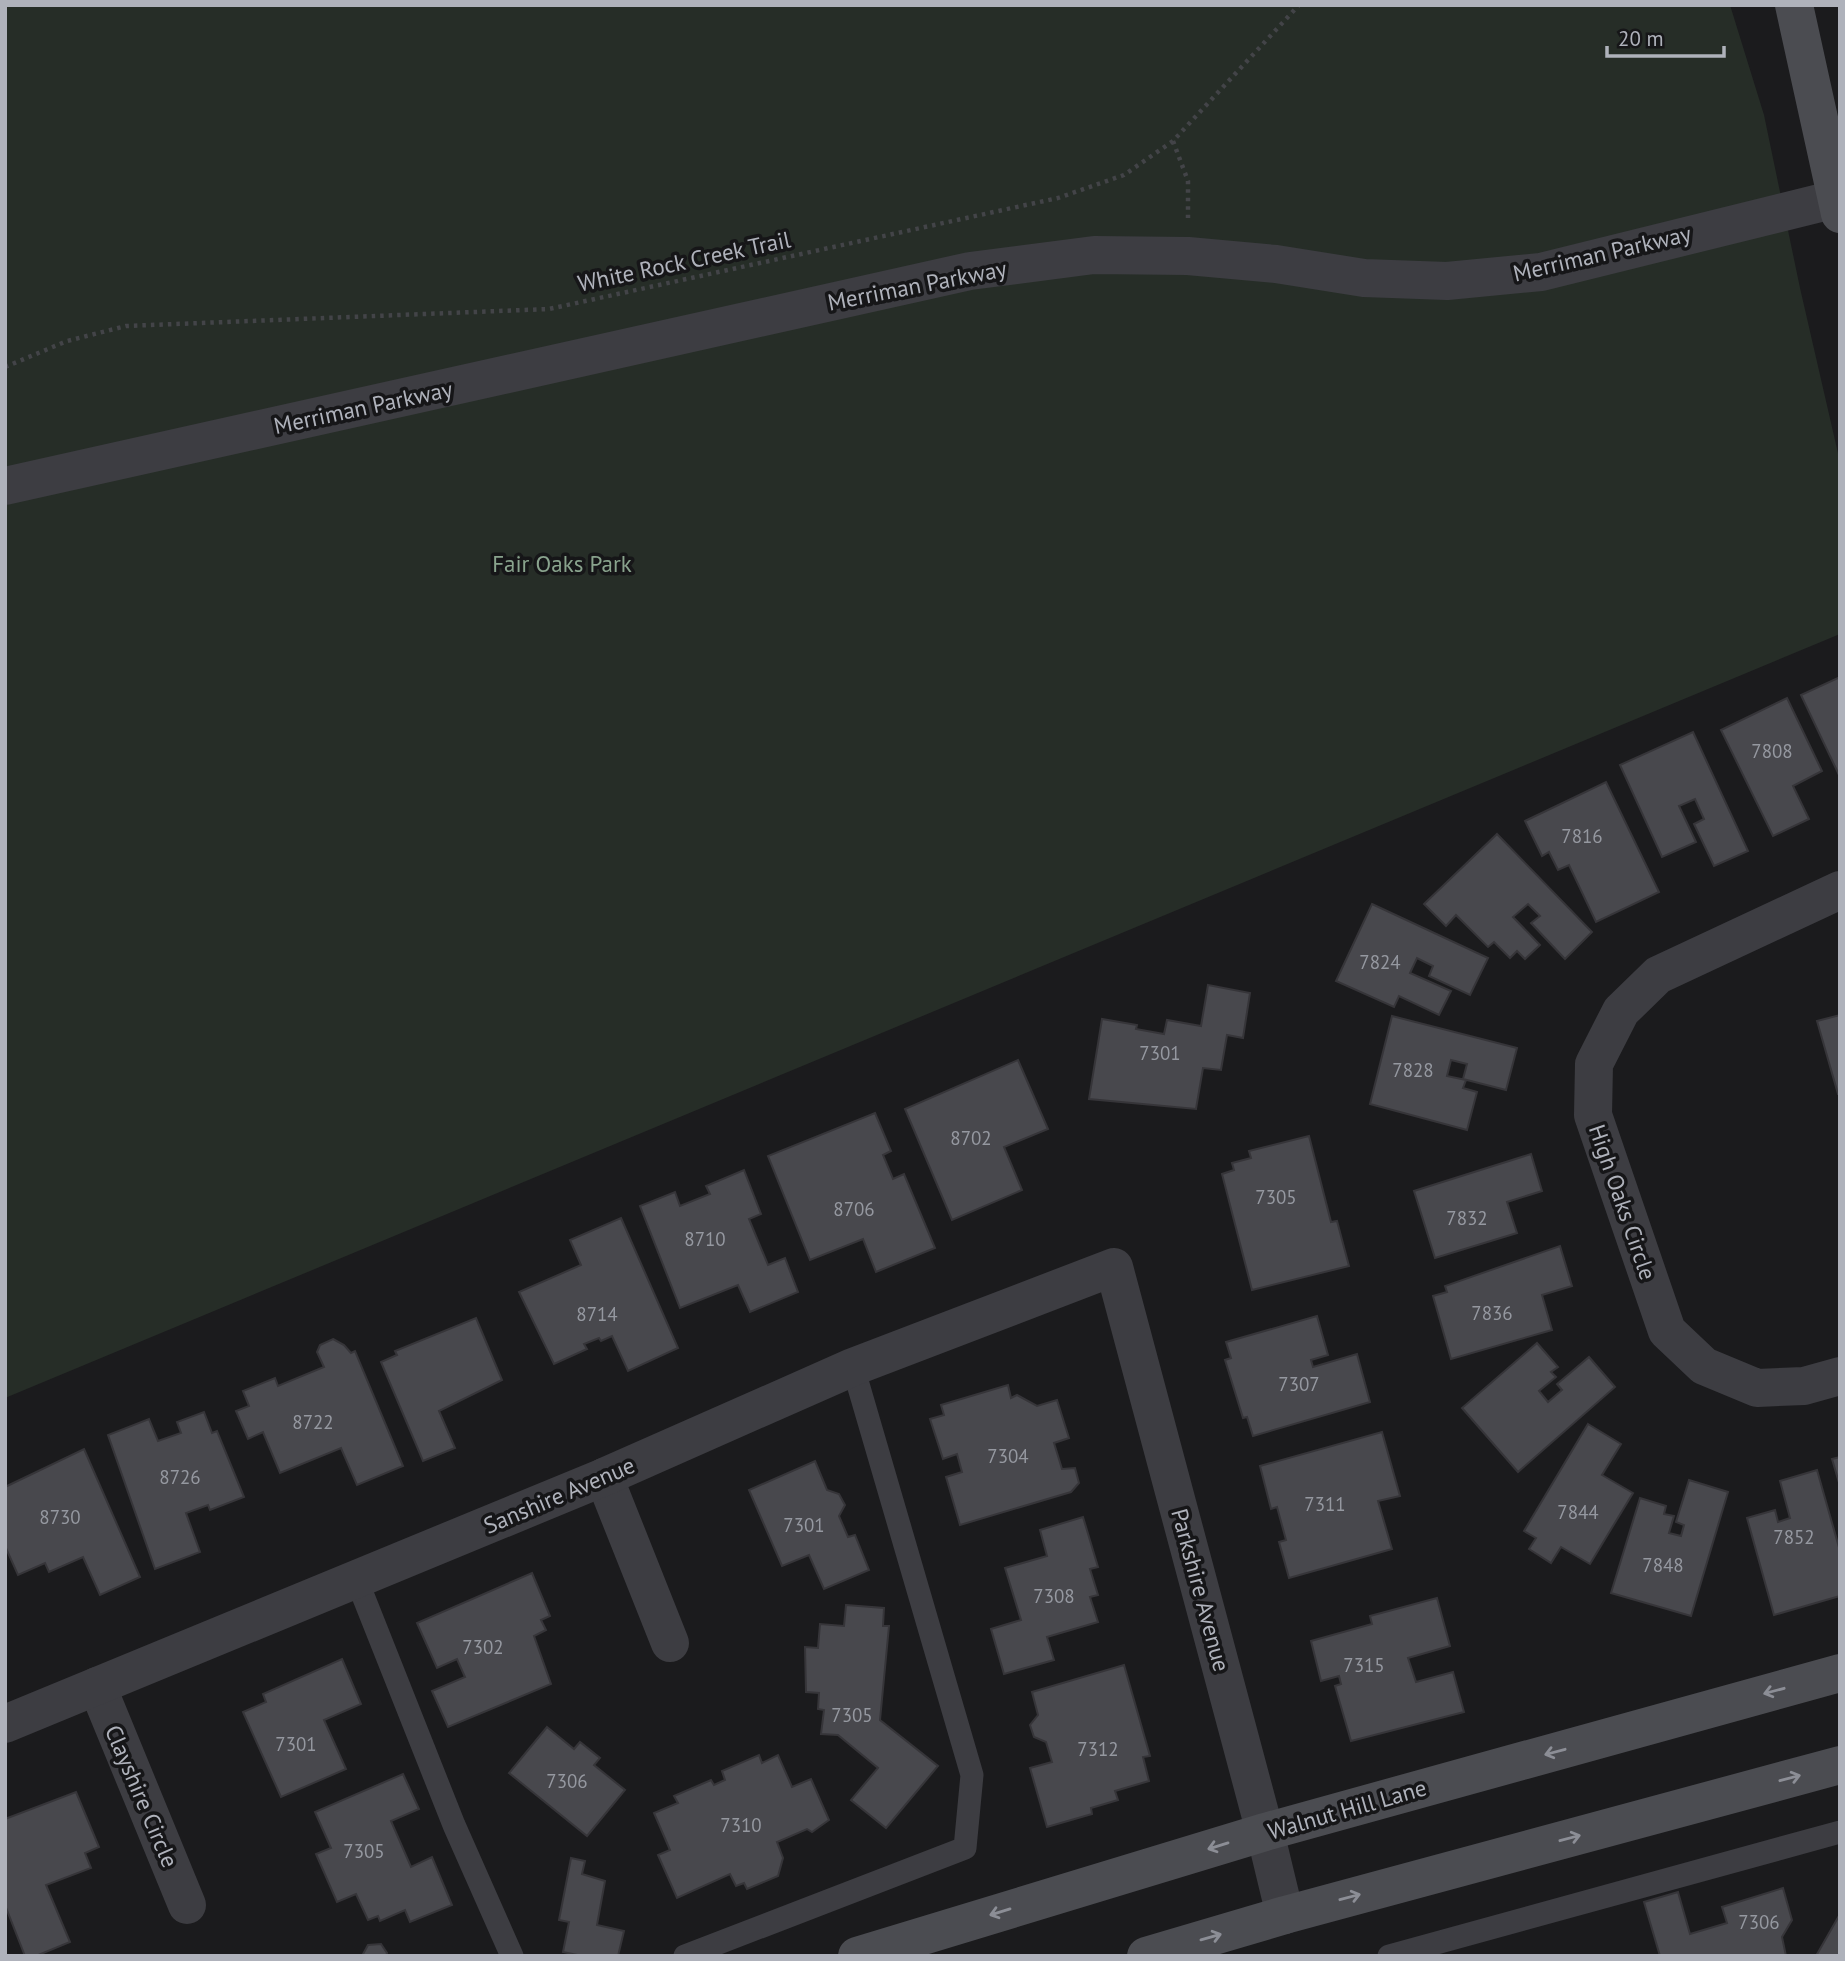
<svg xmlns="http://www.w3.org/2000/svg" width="1845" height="1961" viewBox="0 0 1845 1961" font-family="'PT Sans',sans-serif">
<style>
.green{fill:#262d27}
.building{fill:#48484d;stroke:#363539;stroke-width:2}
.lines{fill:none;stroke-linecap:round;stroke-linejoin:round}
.path{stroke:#434448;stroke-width:4.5;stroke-dasharray:3.5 5;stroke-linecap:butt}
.service{stroke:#3d3d42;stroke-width:23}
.minor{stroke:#3d3d42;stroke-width:38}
.secondary{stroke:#4b4c51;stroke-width:38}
.oneway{stroke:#8c8e96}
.labels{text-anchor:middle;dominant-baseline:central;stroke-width:7;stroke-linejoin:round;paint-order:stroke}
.number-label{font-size:19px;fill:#9598a0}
.street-label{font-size:23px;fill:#afb2bb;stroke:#161618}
.park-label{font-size:23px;fill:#89a38d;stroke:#161618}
</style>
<rect width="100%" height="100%" fill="#1b1b1d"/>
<path class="green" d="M5 5H1730L1764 115 1800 288 1840 462V634L5 1398Z"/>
<g class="building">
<path d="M1840 677V777L1801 695Z"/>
<path d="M1787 698 1822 771 1793 786 1809 819 1773 836 1721 730Z"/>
<path d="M1693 732 1748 851 1714 866 1694 824 1704 819 1695 799 1679 806 1696 842 1662 857 1620 765Z"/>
<path d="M1606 782 1659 892 1596 922 1569 865 1558 870 1549 852 1542 856 1525 821Z"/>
<path d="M1497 834 1592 932 1565 959 1531 923 1540 916 1528 904 1513 917 1540 945 1525 959 1517 951 1510 958 1494 942 1488 947 1456 915 1446 926 1424 904Z"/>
<path d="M1372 904 1488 958 1470 995 1429 976 1433 966 1417 958 1410 973 1451 991 1439 1015 1399 996 1394 1007 1336 981Z"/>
<path d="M1208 985 1250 993 1243 1038 1227 1035 1221 1070 1203 1068 1196 1109 1089 1099 1102 1019 1137 1025 1136 1029 1164 1034 1167 1020 1201 1026Z"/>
<path d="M1840 1015V1094H1838L1817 1021Z"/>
<path d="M1392 1016 1517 1048 1506 1090 1463 1079 1467 1064 1451 1060 1447 1076 1466 1080 1463 1088 1477 1092 1467 1130 1370 1104Z"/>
<path d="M1018 1060 1048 1129 1004 1147 1022 1190 952 1220 905 1109Z"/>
<path d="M875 1113 891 1151 883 1155 893 1179 904 1174 935 1248 876 1272 863 1239 810 1260 768 1156Z"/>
<path d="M1309 1136 1331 1222 1337 1221 1349 1266 1252 1290 1222 1174 1234 1170 1232 1163 1251 1158 1249 1151Z"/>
<path d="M1531 1154 1542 1191 1507 1202 1517 1233 1435 1258 1414 1191Z"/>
<path d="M744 1170 761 1214 749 1219 768 1265 785 1258 798 1292 750 1312 738 1285 680 1308 640 1206 675 1192 680 1206 710 1194 706 1186Z"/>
<path d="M621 1218 678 1348 628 1371 612 1336 601 1341 599 1338 584 1344 587 1349 554 1364 519 1292 581 1265 570 1240Z"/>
<path d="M1560 1246 1572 1286 1542 1295 1552 1330 1451 1359 1433 1296 1447 1292 1445 1286Z"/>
<path d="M1317 1316 1328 1355 1311 1360 1313 1367 1357 1354 1370 1402 1253 1436 1247 1417 1243 1418 1225 1360 1231 1358 1226 1342Z"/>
<path d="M476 1318 502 1380 439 1411 455 1448 423 1461 381 1362 397 1355 395 1351Z"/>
<path d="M333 1339 344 1345 351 1353 355 1351 403 1466 357 1485 341 1448 280 1473 263 1432 248 1439 236 1411 249 1406 243 1391 275 1378 278 1386 324 1367 317 1352 320 1345Z"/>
<path d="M1537 1343 1558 1367 1551 1372 1556 1377 1539 1391 1548 1402 1562 1390 1557 1384 1589 1357 1615 1387 1518 1472 1462 1408Z"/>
<path d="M1008 1385 1011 1398 1017 1395 1037 1406 1057 1400 1069 1438 1054 1443 1062 1469 1075 1468 1079 1483 1071 1492 960 1525 946 1477 962 1472 957 1454 943 1459 930 1419 944 1415 941 1405Z"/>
<path d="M204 1412 212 1433 217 1431 244 1497 210 1510 208 1505 186 1513 200 1552 155 1569 108 1435 149 1419 158 1441 181 1433 177 1422Z"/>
<path d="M1588 1424 1621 1444 1602 1475 1633 1493 1590 1564 1561 1547 1551 1563 1529 1549 1536 1538 1524 1531Z"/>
<path d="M1382 1432 1400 1496 1378 1501 1392 1549 1289 1578 1279 1542 1286 1540 1277 1507 1271 1509 1260 1466Z"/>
<path d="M84 1449 140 1577 100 1595 83 1557 49 1572 45 1563 18 1575 5 1546V1487Z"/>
<path d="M1840 1457V1486L1832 1459Z"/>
<path d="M815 1461 827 1490 839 1494 845 1505 839 1516 848 1537 855 1535 869 1570 824 1589 809 1555 782 1566 749 1490Z"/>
<path d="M1817 1470 1840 1551V1596L1774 1615 1747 1518 1775 1510 1778 1522 1790 1518 1780 1481Z"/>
<path d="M1689 1480 1728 1492 1691 1616 1611 1593 1640 1498 1666 1506 1664 1514 1674 1516 1669 1533 1681 1536 1684 1525 1676 1522Z"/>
<path d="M1083 1517 1098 1567 1090 1569 1098 1595 1090 1597 1098 1622 1047 1637 1054 1660 1004 1674 991 1629 1021 1620 1005 1568 1047 1556 1040 1530Z"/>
<path d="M532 1573 550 1616 541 1620 546 1630 534 1636 551 1684 448 1727 432 1691 465 1677 457 1659 437 1668 417 1623Z"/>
<path d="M1437 1598 1450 1646 1408 1658 1416 1682 1453 1672 1464 1712 1351 1741 1335 1686 1341 1684 1339 1676 1321 1681 1311 1641 1372 1624 1370 1616Z"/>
<path d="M846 1605 884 1608 883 1626H889L880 1720 938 1766 886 1828 851 1800 878 1768 838 1735 821 1734 824 1710 818 1709 819 1693 806 1692 805 1647 818 1648 820 1624 844 1626Z"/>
<path d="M342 1659 361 1704 324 1720 346 1769 281 1797 243 1712 266 1702 263 1694Z"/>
<path d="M1124 1665 1150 1756 1143 1757 1149 1781 1115 1791 1118 1800 1091 1808 1092 1814 1047 1827 1030 1768 1052 1762 1046 1742 1034 1737 1030 1725 1038 1715 1032 1692Z"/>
<path d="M547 1727 574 1749 580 1742 600 1758 594 1765 625 1790 587 1836 509 1773Z"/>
<path d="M759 1755 762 1763 778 1755 792 1787 811 1779 829 1820 812 1832 807 1829 777 1842 783 1858 778 1876 747 1889 744 1883 736 1886 730 1874 677 1898 658 1855 670 1850 654 1813 678 1803 674 1796 711 1780 714 1785 725 1780 722 1771Z"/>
<path d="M403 1774 419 1809 391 1821 411 1867 432 1857 452 1905 410 1922 405 1910 380 1921 378 1916 368 1920 356 1894 337 1902 316 1854 331 1848 315 1812Z"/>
<path d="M76 1792 99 1847 85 1853 91 1868 46 1885 70 1942 36 1956H25L5 1905V1819Z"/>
<path d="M571 1858 585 1861 582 1874 605 1881 597 1925 624 1931 618 1956H582L563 1952 569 1922 559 1920Z"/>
<path d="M1783 1888 1792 1920 1782 1937 1786 1956H1660L1644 1902 1678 1892 1690 1934 1727 1923 1722 1907Z"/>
<path d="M1840 1914V1956H1816Z"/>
<path d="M381 1944 387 1953 386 1956H362L368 1945Z"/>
</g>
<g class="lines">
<g class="path">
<path d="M1173 141 1188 181V218"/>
<path d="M5 367 67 341 126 326 549 309 1058 198 1124 175 1173 141 1299 5"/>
</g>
<g class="service">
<path d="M356 1578 454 1825 512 1956"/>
<path d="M685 1956 965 1848 972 1775 853 1367"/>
<path d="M1389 1956 1840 1832"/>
</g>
<g class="minor">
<path d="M5 486 970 271 1094 255 1188 256 1276 264 1364 278 1447 281 1541 272 1836 199"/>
<path d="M1840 890 1658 975 1621 1011 1594 1064 1593 1115 1667 1331 1704 1366 1757 1388 1804 1386 1840 1376"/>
<path d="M604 1477 670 1643"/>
<path d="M97 1686 187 1905"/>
<path d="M5 1724 604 1477 853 1367 1114 1267 1265 1832 1285 1915"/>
</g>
<g class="secondary">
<path d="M1794 5 1840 214"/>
<path d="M857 1956 1265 1832 1840 1673"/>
<path d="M1146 1956 1285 1915 1840 1765"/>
</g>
</g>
<defs><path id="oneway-shaft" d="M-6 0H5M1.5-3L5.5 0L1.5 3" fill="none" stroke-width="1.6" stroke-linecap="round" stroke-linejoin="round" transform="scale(1.75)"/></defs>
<g class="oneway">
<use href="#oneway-shaft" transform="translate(1774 1691) rotate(165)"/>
<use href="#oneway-shaft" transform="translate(1555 1752) rotate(165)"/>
<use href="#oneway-shaft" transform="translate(1790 1778) rotate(-15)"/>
<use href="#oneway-shaft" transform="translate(1570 1838) rotate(-15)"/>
<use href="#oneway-shaft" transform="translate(1218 1846) rotate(163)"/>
<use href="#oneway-shaft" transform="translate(1350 1897) rotate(-15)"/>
<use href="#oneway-shaft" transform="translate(1000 1912) rotate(163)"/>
<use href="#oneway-shaft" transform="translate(1211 1937) rotate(-16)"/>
</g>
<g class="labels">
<g class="number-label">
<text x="1772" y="751">7808</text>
<text x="1582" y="836">7816</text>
<text x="1380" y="962">7824</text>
<text x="1160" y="1053">7301</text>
<text x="1413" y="1070">7828</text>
<text x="971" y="1138">8702</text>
<text x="1276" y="1197">7305</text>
<text x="854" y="1209">8706</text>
<text x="1467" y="1218">7832</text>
<text x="705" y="1239">8710</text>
<text x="1492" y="1313">7836</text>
<text x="597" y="1314">8714</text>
<text x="1299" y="1384">7307</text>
<text x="313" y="1422">8722</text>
<text x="1008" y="1456">7304</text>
<text x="180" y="1477">8726</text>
<text x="1325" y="1504">7311</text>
<text x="1578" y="1512">7844</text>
<text x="60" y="1517">8730</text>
<text x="804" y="1525">7301</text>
<text x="1794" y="1537">7852</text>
<text x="1663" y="1565">7848</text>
<text x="1054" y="1596">7308</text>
<text x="483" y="1647">7302</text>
<text x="1364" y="1665">7315</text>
<text x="852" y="1715">7305</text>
<text x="296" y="1744">7301</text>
<text x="1098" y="1749">7312</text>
<text x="567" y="1781">7306</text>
<text x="741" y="1825">7310</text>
<text x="364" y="1851">7305</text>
<text x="1759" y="1922">7306</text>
</g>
<g class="street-label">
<text transform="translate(1602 253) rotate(-13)">Merriman Parkway</text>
<text transform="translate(684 261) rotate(-12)">White Rock Creek Trail</text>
<text transform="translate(917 285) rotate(-11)">Merriman Parkway</text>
<text transform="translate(363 407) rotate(-12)">Merriman Parkway</text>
<text transform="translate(1623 1202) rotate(71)">High Oaks Circle</text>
<text transform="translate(559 1495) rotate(-23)">Sanshire Avenue</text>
<text transform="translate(1201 1590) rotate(75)">Parkshire Avenue</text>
<text transform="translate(142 1796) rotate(67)">Clayshire Circle</text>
<text transform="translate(1347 1809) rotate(-16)">Walnut Hill Lane</text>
</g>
<g class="park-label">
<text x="562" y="563">Fair Oaks Park</text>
</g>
</g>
<rect width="1845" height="1961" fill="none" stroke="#afb2bb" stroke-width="14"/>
<path d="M1607 46v10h117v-10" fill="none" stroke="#afb2bb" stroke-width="3.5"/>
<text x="1618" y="46" font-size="21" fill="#afb2bb" stroke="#161618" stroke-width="5" paint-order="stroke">20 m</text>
</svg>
